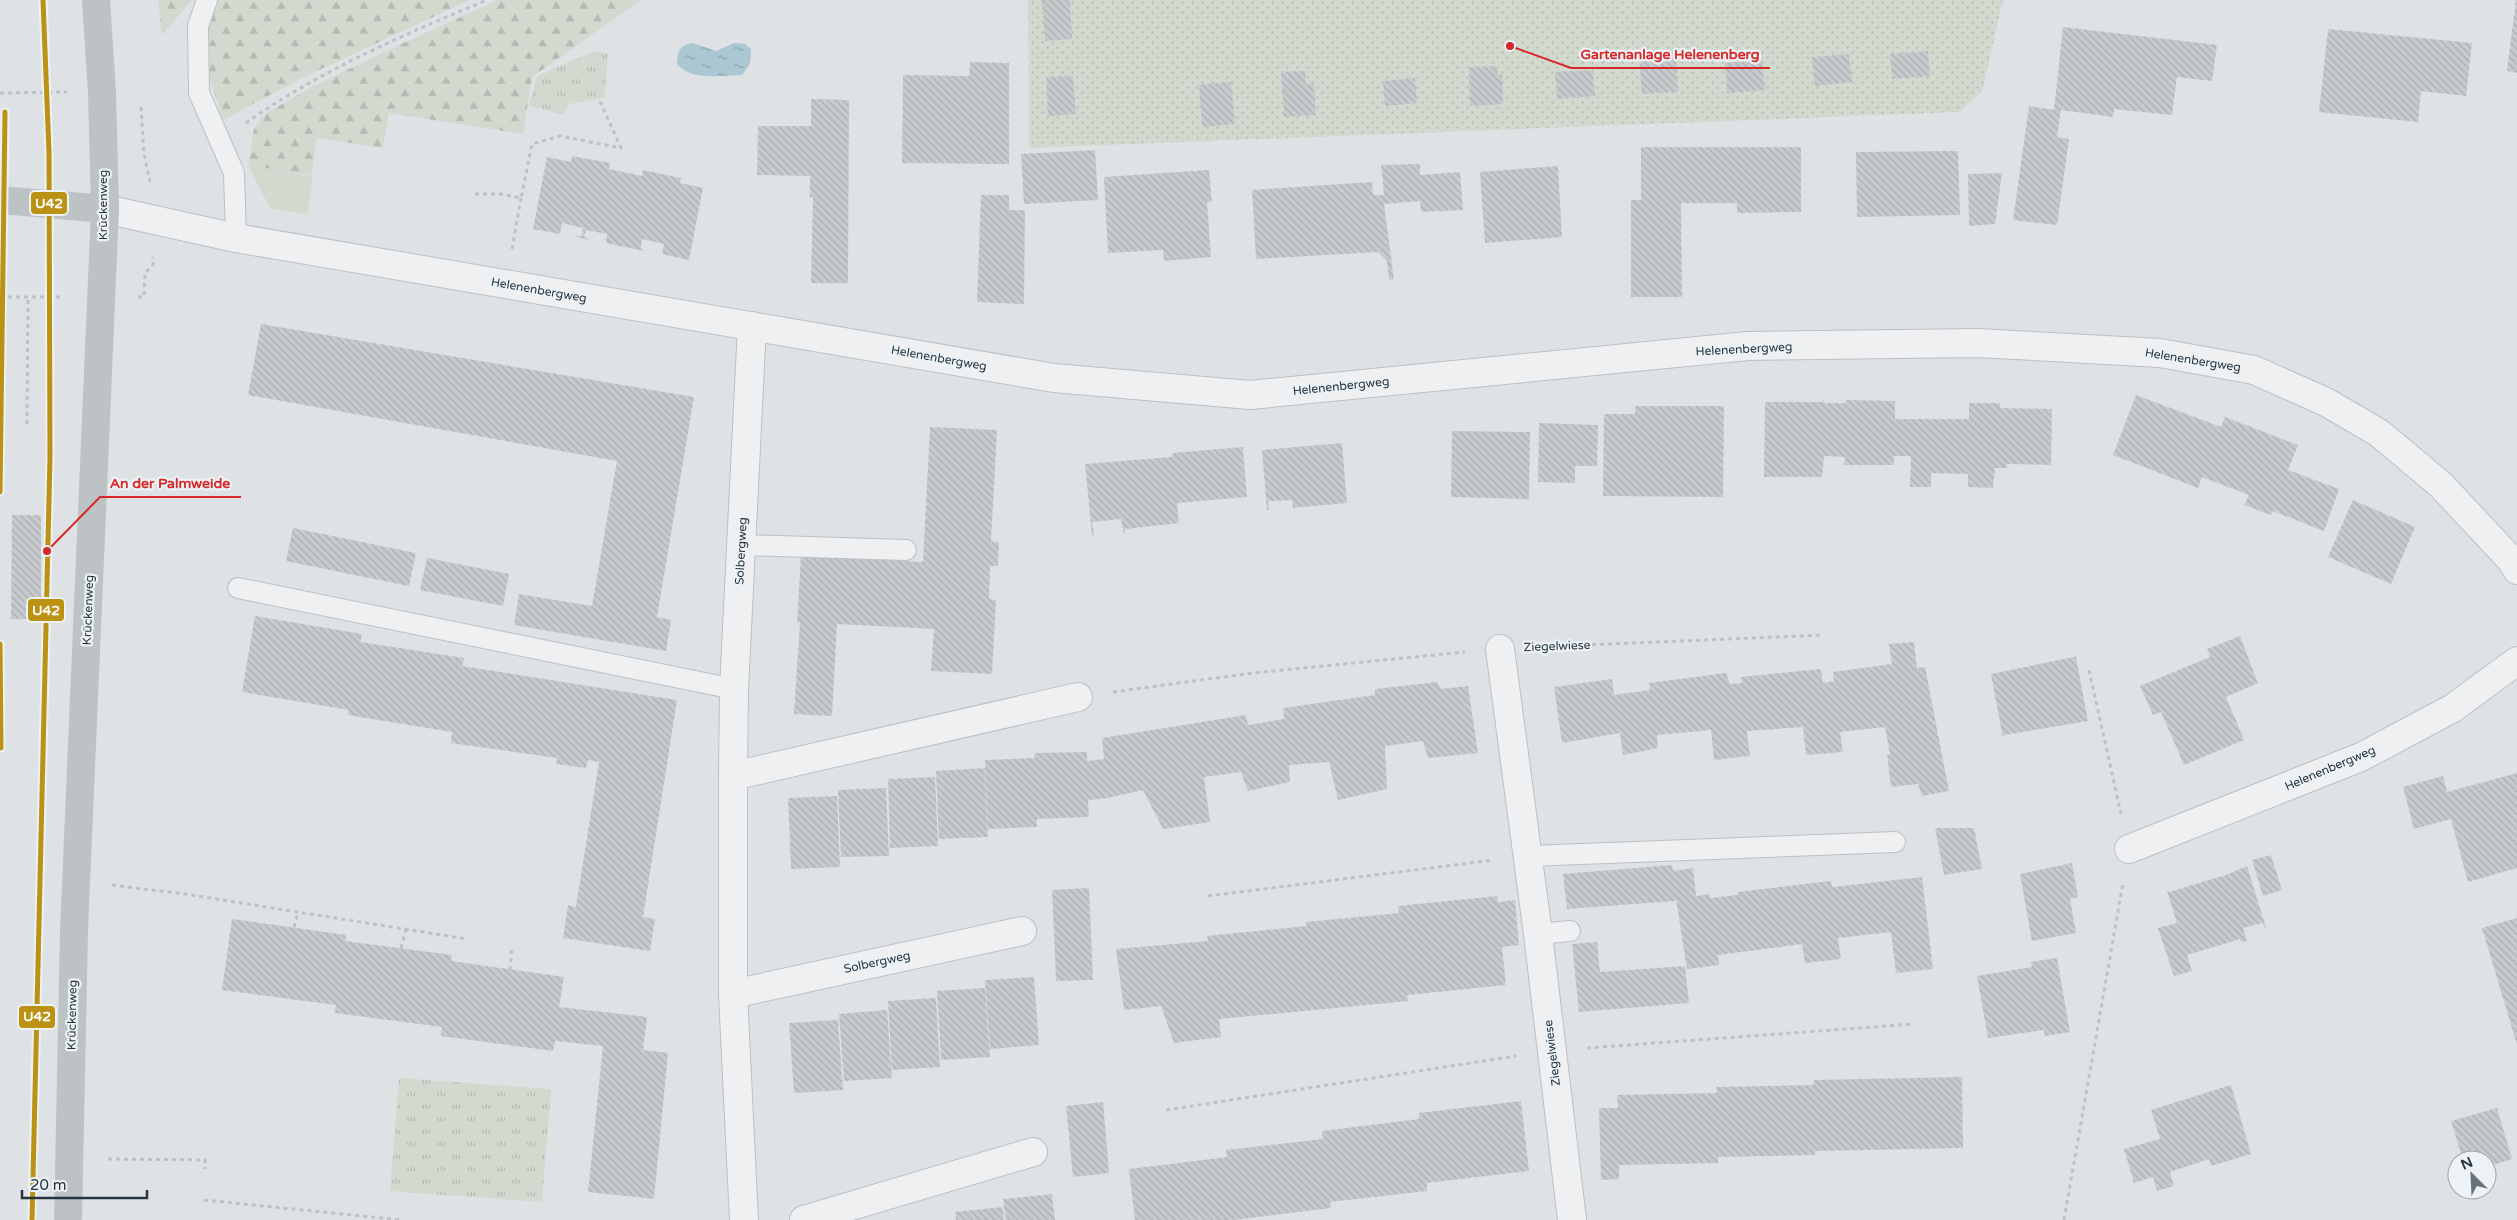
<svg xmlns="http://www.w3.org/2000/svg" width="2517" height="1220" viewBox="0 0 2517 1220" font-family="'Varela Round',sans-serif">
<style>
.grass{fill:#d2d9cf}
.forest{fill:url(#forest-firs)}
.park{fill:url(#park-tufts)}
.garden{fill:url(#garden-dots)}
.water{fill:url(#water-ripples)}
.building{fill:url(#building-back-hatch)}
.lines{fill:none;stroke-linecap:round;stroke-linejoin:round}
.lane-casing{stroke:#bdc0c3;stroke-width:22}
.street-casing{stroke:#bdc0c3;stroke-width:30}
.path{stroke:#bec2c5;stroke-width:3;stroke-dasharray:4 4;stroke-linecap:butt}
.lane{stroke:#eef0f2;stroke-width:20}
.street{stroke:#eef0f2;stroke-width:28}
.secondary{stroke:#bdc2c5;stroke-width:28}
.tram-1-casing{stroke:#ecf2f5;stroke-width:9}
.tram-1{stroke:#bb9213;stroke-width:5}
.labels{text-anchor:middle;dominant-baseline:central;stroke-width:4.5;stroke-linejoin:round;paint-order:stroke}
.street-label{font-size:12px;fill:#25343f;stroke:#ecf2f5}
.leader{fill:none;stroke:#d62828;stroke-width:2}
.callout-dot{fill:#d62828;stroke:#ecf2f5;stroke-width:2}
.callout-label{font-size:14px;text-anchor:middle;font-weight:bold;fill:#d62828;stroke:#ecf2f5;stroke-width:4.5;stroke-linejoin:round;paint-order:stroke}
.line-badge{stroke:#ecf2f5;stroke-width:2}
.badge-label{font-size:14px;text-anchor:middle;font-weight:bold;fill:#fff}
</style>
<defs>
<pattern id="forest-firs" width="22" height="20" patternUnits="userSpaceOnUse" patternTransform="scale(1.25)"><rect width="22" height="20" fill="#d2d9cf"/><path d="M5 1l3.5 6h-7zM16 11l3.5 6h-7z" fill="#b4bbb3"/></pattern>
<pattern id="park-tufts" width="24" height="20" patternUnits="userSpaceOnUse" patternTransform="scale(1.25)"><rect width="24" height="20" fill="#d2d9cf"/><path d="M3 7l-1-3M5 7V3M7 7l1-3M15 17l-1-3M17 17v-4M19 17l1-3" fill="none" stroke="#b4bbb3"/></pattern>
<pattern id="garden-dots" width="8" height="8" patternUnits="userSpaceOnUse" patternTransform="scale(1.25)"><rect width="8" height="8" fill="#d2d9cf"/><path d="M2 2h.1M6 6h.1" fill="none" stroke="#b4bbb3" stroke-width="1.8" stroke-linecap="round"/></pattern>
<pattern id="water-ripples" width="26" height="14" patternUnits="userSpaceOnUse" patternTransform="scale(1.25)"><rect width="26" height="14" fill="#aac7d3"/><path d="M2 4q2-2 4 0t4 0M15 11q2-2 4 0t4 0" fill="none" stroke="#8aa2ad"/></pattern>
<pattern id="building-back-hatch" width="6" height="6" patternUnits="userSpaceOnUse" patternTransform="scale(1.25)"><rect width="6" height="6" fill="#c7cbcd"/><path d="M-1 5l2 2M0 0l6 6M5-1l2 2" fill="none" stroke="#abafb1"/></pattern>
</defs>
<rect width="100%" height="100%" fill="#dfe2e5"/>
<path class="grass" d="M248 165 313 177 307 215 270 208Z"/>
<g class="forest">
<path d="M158 0H192L162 35Z"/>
<path d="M219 0H470L304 77 223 120 209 76 208 27Z"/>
<path d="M498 0H641L532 77 523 134 389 113 383 148 317 138 311 176 248 165 254 129 263 115 310 88 388 50Z"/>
</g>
<g class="park">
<path d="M594 51 608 54 605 98 569 104 563 115 529 106 537 76Z"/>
<path d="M399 1078 551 1089 542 1202 390 1191Z"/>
</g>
<path class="garden" d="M1028 0H2003L1982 92 1959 112 1029 148Z"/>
<path class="water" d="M693 43 716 51 734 43 745 44 751 49 750 64 742 75C721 75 693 82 677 64 678 51 679 45 693 43Z"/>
<g class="building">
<path d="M1042 0H1070L1072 39 1045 41Z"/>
<path d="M2516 0H2517V73L2507 71Z"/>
<path d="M2063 27 2217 45 2212 81 2177 77 2172 115 2114 109 2113 117 2061 110 2057 137 2069 139 2057 225 2013 220 2029 106 2054 110Z"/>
<path d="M2328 29 2472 43 2466 96 2421 91 2418 122 2319 112Z"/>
<path d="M1928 51 1930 76 1892 79 1890 54Z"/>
<path d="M1676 54 1678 92 1642 94 1639 57Z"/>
<path d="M1849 54 1852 82 1815 86 1812 57Z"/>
<path d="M1762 60 1765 90 1727 93 1725 63Z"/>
<path d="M970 62 1009 63V164L902 163 903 75 969 76Z"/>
<path d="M1497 66 1498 75 1502 74 1503 104 1470 106 1469 67Z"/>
<path d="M1593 70 1595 96 1557 99 1555 72Z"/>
<path d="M1305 71 1306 84H1314L1316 115 1284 117 1281 72Z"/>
<path d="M1073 76 1076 114 1048 116 1046 77Z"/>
<path d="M1415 78 1417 103 1385 106 1383 81Z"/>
<path d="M1231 82 1235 124 1202 127 1199 85Z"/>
<path d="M811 99 849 100 848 283H811L813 197H810V176L757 175 758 126H811Z"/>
<path d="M1641 147H1801V212L1737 213V203H1681L1682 297H1631V200H1641Z"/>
<path d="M1095 150 1098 200 1024 204 1021 154Z"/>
<path d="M1958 151 1960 215 1857 217 1856 152Z"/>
<path d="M572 156 610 163 609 169 642 176 643 170 681 178 680 183 703 188 689 260 662 254 664 244 642 239 641 248 644 251 606 243 607 234 586 230 584 236 589 240 574 236H582L583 228 562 223 560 234 533 229 547 157 571 162Z"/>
<path d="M1420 164V175L1460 172 1463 210 1421 212 1420 201 1384 204 1394 280 1389 279 1387 261 1378 252 1256 259 1252 190 1372 182 1373 195H1384L1381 165Z"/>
<path d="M1558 166 1562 237 1485 243 1480 172Z"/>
<path d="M1209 170 1212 202H1207L1211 257 1164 261 1163 250 1108 253 1104 177Z"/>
<path d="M2002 173 1995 224 1969 226 1968 174Z"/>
<path d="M981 195H1009V210H1025L1024 304 977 302Z"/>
<path d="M261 324 694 397 657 617 671 620 666 651 514 625 519 594 592 606 617 461 248 395Z"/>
<path d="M2136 395 2221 427 2225 417 2298 445 2288 470 2339 489 2324 531 2273 511 2271 515 2244 505 2249 495 2202 477 2198 488 2113 455Z"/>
<path d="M1822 399 1825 403H1846V400L1895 401V419H1969V403H2000V408L2052 409 2051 465 2007 464V468H1995L1993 488 1968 487V474L1931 473V487H1910L1911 456H1894V465H1844L1845 457 1824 456 1822 477H1764L1765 402H1822Z"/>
<path d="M1635 406H1724L1723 497 1603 496 1604 414H1635Z"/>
<path d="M1539 423 1598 425 1597 466H1575V483L1538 482Z"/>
<path d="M930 427 997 430 991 541 999 542 998 566H990L989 599 996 600 992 674 931 671 934 629 837 624 832 716 794 714 800 622H797L801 556 923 562Z"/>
<path d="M1452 431 1530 432 1529 499 1451 497Z"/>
<path d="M1342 443 1347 503 1293 508 1292 500 1268 501 1269 510H1267L1262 450Z"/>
<path d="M1243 447 1247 497 1177 503 1179 523 1125 529 1124 535 1121 519 1092 522 1094 535H1092L1085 464 1172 457 1173 453Z"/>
<path d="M2353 500 2415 527 2391 584 2328 557Z"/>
<path d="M12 515H41V619H11Z"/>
<path d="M293 528 416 553 409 586 286 561Z"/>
<path d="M427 558 509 574 503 606 420 590Z"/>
<path d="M255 616 362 634 360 642 464 658 462 666 677 700 643 917 655 919 650 951 563 938 568 905 576 907 599 762 588 760 586 768 556 764 557 758 451 743 452 732 348 715 349 710 242 692Z"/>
<path d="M2240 636 2258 683 2226 697 2244 740 2184 765 2161 712 2153 715 2140 686 2210 657 2207 649Z"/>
<path d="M1914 642 1917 668 1925 667 1949 791 1922 796 1918 784 1891 787 1887 755H1890L1885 727 1840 732 1843 752 1806 755 1803 727 1747 731 1750 756 1714 760 1711 730 1657 735 1658 748 1623 755 1620 733 1562 743 1554 687 1612 679 1614 695 1650 690 1649 683 1726 673 1730 684 1742 683 1741 677 1821 669 1823 683 1834 681 1833 672 1892 664 1889 644Z"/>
<path d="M2074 657H2076L2088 721 2004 735 2003 738 1991 674Z"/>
<path d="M1437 682 1441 689 1468 686 1478 753 1428 758 1423 741 1385 746 1387 789 1338 800 1329 762 1289 765 1290 782 1248 791 1241 772 1204 777 1210 822 1163 829 1143 790 1108 798 1088 800 1089 817 1037 819V827L988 829 985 760 1035 758 1034 753 1087 752V761L1104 759 1102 738 1246 715 1248 725 1284 719 1283 708 1375 695V689Z"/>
<path d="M985 768 988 837 939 839 936 771Z"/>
<path d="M2517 773V868L2468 882 2451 819 2414 829 2403 787 2443 776 2447 792Z"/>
<path d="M935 777 938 846 890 848 888 779Z"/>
<path d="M886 788 889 856 841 857 838 790Z"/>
<path d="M837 796 840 867 791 869 788 798Z"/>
<path d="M1935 828H1974L1982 869 1944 875Z"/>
<path d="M2271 855 2282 890 2263 896 2252 860Z"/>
<path d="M2072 863 2078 897 2070 899 2076 933 2032 941 2020 874Z"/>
<path d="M1672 865 1673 871 1693 868 1696 896 1710 894V898L1738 895V892L1831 881 1832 887 1922 877 1933 969 1896 973 1891 932 1838 938 1841 959 1805 963 1802 944 1718 955 1719 965 1687 969 1676 899 1675 901 1567 909 1563 874Z"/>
<path d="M2247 866 2267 931 2262 923 2243 928 2247 941 2241 942 2240 939 2187 955 2192 971 2174 976 2158 928 2177 923 2167 891 2169 892 2226 875Z"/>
<path d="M1089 888 1093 980 1056 981 1052 890Z"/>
<path d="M1497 896 1498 902 1515 900 1519 945 1502 947 1506 985 1407 995 1408 1001 1219 1019 1221 1037 1174 1043 1161 1006 1124 1010 1116 949 1208 941 1207 936 1307 926 1306 922 1399 913 1398 906Z"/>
<path d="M2517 918V1045L2482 928Z"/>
<path d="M232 919 346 935 345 941 452 955 451 961 564 977 559 1007 647 1017 643 1050 668 1053 654 1199 588 1192 603 1046 555 1041 553 1051 441 1036 442 1027 335 1013 336 1005 222 990Z"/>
<path d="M1597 942 1600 972 1685 966 1689 1003 1579 1012 1572 944Z"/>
<path d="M2057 958 2070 1032 2045 1036 2044 1030 1988 1038 1977 976 2032 967 2031 962Z"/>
<path d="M1034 977 1039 1045 990 1049 985 980Z"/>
<path d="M985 988 990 1057 941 1060 937 991Z"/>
<path d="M936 998 940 1067 892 1070 888 1001Z"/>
<path d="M887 1010 892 1078 844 1081 839 1014Z"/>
<path d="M838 1020 843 1090 794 1093 789 1023Z"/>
<path d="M1962 1077 1963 1148 1815 1151V1155L1718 1157V1163L1619 1165V1179L1601 1180 1599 1108H1618L1617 1095 1717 1093 1716 1087 1814 1085V1080Z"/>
<path d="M2231 1085 2251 1154 2211 1166 2209 1159 2170 1172 2174 1186 2157 1191 2153 1177 2134 1183 2124 1149 2160 1139 2151 1110Z"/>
<path d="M1521 1101 1529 1171 1427 1183V1191L1330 1202 1331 1208 1234 1220H1135L1129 1169 1227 1157 1226 1150 1323 1139 1322 1131 1419 1119V1113Z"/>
<path d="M1103 1102 1109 1173 1073 1177 1066 1106Z"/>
<path d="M2497 1108 2512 1159 2487 1167V1160H2463L2451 1121Z"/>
<path d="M1052 1194 1055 1220H1006L1003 1199Z"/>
<path d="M1003 1207 1004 1220H956L955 1212Z"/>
</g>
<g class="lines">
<defs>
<g id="lane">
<path d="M207 0 198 26 199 93 234 173 236 238"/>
<path d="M742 545 906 550"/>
<path d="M238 588 734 689"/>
<path d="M1528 856 1895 842"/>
<path d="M1538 934 1570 931"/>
</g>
<g id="street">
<path d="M105 209 236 238 1054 378 1250 395 1748 346 1978 343 2160 353 2254 370 2326 402 2379 433 2441 485 2512 561 2517 570"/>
<path d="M1500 649 1538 934 1572 1220"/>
<path d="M733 776 1078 697"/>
<path d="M2129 849 2361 757 2453 708 2517 661"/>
<path d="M733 994 1022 931"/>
<path d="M744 1220 733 994V776L734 689 752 326"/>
<path d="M804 1220 1033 1152"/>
</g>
</defs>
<use href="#lane" class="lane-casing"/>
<use href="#street" class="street-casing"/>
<g class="path">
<path d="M0 93 67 92"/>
<path d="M141 107 144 154 150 182"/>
<path d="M246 123C319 71 405 34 487 0"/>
<path d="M475 194H500L521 198 532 144 560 136 621 148 599 99"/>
<path d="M512 249 521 198"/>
<path d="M0 297H64"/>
<path d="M138 297H144L145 273 153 265V257"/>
<path d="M27 424 28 297"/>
<path d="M1536 647 1823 635"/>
<path d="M2089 670 2121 814"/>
<path d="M1113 692 1253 673 1465 652"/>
<path d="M112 885 185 894 467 939"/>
<path d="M1208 896 1493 860"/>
<path d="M294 927 298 912"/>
<path d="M401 948 406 929"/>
<path d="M510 970 512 946"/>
<path d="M1587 1048 1914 1024"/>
<path d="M1166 1110 1516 1056"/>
<path d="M108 1159 205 1160V1169"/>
<path d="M204 1200 402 1220"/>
<path d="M2064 1220 2123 883"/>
</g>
<use href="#lane" class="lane"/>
<use href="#street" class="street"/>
<g class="secondary">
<path d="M0 200 105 209"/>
<path d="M68 1220 74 931 105 209 102 92 96 0"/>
</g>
<defs>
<g id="tram-1">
<path d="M0 492 5 112"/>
<path d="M0 644 1 748"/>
<path d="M32 1220 50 457 49 152 43 0"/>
</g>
</defs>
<use href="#tram-1" class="tram-1-casing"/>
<use href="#tram-1" class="tram-1"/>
</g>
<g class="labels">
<g class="street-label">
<text transform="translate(103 205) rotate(-90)">Krückenweg</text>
<text transform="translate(539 290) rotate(10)">Helenenbergweg</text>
<text transform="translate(1744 349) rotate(-3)">Helenenbergweg</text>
<text transform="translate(939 358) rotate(10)">Helenenbergweg</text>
<text transform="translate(2193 360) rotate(9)">Helenenbergweg</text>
<text transform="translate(1341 386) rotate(-6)">Helenenbergweg</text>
<text transform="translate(741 551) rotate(-87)">Solbergweg</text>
<text transform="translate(88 610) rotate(-88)">Krückenweg</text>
<text transform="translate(1557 646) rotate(-2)">Ziegelwiese</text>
<text transform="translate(2330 768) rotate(-23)">Helenenbergweg</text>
<text transform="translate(877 962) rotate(-12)">Solbergweg</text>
<text transform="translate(72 1015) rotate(-89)">Krückenweg</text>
<text transform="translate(1552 1053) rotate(-97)">Ziegelwiese</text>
</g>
</g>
<path class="leader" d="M1510 46L1571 68H1770M47 551L100 497H241"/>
<g class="callout-dot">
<circle cx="1510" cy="46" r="5"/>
<circle cx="47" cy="551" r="5"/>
</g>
<g class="callout-label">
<text x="1670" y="59">Gartenanlage Helenenberg</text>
<text x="170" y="488">An der Palmweide</text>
</g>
<g class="line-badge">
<rect x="30" y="191" width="38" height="24" rx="5" fill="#bb9213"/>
<rect x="27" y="598" width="38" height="24" rx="5" fill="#bb9213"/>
<rect x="18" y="1005" width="38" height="24" rx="5" fill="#bb9213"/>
</g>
<g class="badge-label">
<text x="49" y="208">U42</text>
<text x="46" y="615">U42</text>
<text x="37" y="1021">U42</text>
</g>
<g transform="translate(2472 1175) rotate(336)"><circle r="24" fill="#ecf2f5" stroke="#9ca6ac"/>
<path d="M0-4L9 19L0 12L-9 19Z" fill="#667179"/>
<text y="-8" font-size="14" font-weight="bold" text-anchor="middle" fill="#25343f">N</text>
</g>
<path d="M22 1190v8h125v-8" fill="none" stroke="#25343f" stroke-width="2.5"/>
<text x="30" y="1190" font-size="15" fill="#25343f" stroke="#ecf2f5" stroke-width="4" paint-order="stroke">20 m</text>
</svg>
